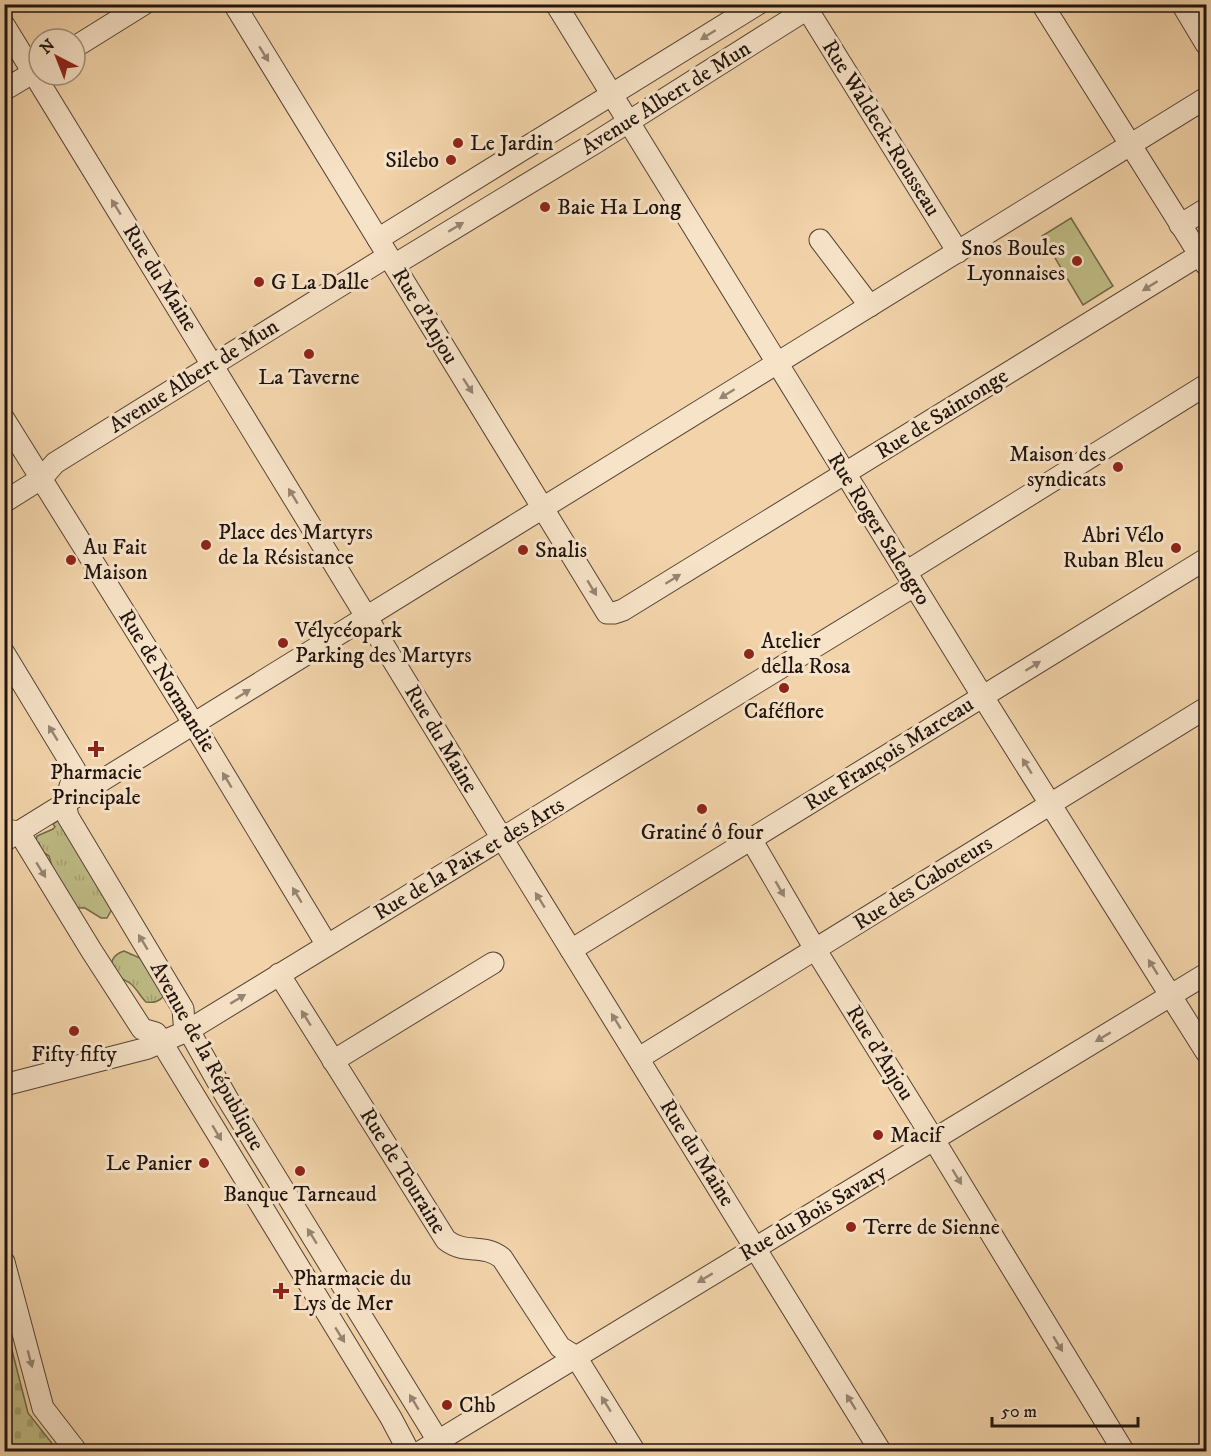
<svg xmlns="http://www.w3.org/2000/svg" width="1211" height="1456" viewBox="0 0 1211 1456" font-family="'IM FELL DW Pica',serif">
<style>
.grass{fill:url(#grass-tufts);stroke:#6f684a;stroke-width:1.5}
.cemetery{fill:url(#cemetery-stones);stroke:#6f684a;stroke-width:1.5}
.pitch{fill:#bfbc85;stroke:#6f684a;stroke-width:1.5}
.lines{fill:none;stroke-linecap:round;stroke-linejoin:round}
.minor-casing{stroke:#544335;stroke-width:23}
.minor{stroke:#f7e3c8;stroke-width:21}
.oneway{fill:#968574}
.poi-dot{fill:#8f2418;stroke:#f7e3c8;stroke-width:2}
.labels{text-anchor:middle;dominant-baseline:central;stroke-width:6;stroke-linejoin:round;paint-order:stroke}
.street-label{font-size:22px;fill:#1f130e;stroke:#f7e3c8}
.poi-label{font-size:22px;fill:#1f130e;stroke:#f7e3c8;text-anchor:start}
</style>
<defs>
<pattern id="grass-tufts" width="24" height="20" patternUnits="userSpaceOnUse" patternTransform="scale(1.5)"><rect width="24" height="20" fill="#bfbc85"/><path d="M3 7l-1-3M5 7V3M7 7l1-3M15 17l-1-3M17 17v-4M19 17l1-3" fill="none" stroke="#a4a172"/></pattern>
<pattern id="cemetery-stones" width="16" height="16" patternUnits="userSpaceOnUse" patternTransform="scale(1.5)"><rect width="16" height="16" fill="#bfbc85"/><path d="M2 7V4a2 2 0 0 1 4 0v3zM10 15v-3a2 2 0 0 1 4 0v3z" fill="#a4a172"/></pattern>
</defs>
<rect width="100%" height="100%" fill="#f3d4aa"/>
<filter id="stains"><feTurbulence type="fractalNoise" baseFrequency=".00333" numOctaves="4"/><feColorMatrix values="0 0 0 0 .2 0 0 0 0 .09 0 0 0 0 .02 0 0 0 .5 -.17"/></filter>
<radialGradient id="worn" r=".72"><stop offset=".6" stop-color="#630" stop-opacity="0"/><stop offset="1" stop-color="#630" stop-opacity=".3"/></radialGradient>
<g class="grass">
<path d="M59 820 112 909 107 918H101L85 908H78L73 904 54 874 49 856 41 851 39 843 35 844 37 836 53 829 55 827 53 824Z"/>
<path d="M124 951 140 958 165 995C159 1002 154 1003 146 1002 140 996 137 989 131 984 126 980 118 978 115 973 107 963 114 954 124 951Z"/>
</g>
<path class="cemetery" d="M5 1323 28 1413 58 1451H5Z"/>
<path class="pitch" d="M1071 218 1113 286 1083 305 1042 236Z"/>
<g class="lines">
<defs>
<g id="minor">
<path d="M234 4 607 613H614L623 610 1206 251"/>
<path d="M556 4 983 697 1206 1052"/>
<path d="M804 4 958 252"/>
<path d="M1042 4 1206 265"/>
<path d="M1182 4 1206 44"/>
<path d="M4 25 492 822 881 1452"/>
<path d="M75 47 144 4"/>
<path d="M4 90 39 69"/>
<path d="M1180 225 1206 209"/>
<path d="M378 239 758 4"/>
<path d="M820 240 870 306"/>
<path d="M394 265 595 143 815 4"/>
<path d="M4 419 184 708 327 945"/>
<path d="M4 502 42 478 55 463 388 256"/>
<path d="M906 572 1206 385"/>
<path d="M4 653 75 770 65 803 68 817 183 1009 184 1022 227 1098 445 1452"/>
<path d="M6 830 19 832 91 950 142 1029 156 1033 391 1418 409 1452"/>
<path d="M755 837V846L815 949 934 1140 1124 1452"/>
<path d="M4 841 1206 98"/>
<path d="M571 950 1206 559"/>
<path d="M279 974 446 1240C465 1255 483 1243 502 1258L560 1347 576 1357 635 1452"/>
<path d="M639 1058 1206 708"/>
<path d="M333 1061 493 963"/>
<path d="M4 1085 148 1048 189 1030 914 586"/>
<path d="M4 1262 43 1408 77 1452"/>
<path d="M420 1452 1206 974"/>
</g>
</defs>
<use href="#minor" class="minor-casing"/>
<use href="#minor" class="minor"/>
</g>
<defs><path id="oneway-solid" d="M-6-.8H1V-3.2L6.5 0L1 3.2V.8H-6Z" transform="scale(1.5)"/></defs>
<g class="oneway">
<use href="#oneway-solid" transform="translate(708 35) rotate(148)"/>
<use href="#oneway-solid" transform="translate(264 54) rotate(58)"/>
<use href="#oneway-solid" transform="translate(116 207) rotate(-122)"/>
<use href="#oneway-solid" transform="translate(456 227) rotate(-31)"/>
<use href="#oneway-solid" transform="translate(1150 286) rotate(148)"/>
<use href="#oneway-solid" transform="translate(468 386) rotate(57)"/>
<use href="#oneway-solid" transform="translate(727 394) rotate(148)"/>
<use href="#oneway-solid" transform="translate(293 496) rotate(-121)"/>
<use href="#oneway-solid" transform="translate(673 579) rotate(-32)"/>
<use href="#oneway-solid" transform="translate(592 588) rotate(59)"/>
<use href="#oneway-solid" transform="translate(1033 666) rotate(-32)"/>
<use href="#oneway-solid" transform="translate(243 694) rotate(-32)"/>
<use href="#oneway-solid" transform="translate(53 733) rotate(-121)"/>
<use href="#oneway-solid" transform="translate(1027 766) rotate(-122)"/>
<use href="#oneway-solid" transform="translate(227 780) rotate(-121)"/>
<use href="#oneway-solid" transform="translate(41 870) rotate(58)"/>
<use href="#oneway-solid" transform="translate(780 889) rotate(60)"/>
<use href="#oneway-solid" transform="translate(297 895) rotate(-121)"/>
<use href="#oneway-solid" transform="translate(540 900) rotate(-122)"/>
<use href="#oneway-solid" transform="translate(143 942) rotate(-121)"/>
<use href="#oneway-solid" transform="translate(1153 967) rotate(-122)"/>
<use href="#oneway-solid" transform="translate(238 999) rotate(-31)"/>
<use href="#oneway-solid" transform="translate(306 1018) rotate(-122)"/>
<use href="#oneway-solid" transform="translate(616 1021) rotate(-122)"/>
<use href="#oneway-solid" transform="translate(1103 1037) rotate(149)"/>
<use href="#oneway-solid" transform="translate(217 1133) rotate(59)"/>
<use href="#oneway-solid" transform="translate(957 1177) rotate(59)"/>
<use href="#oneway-solid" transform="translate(312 1236) rotate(-122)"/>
<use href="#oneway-solid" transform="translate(705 1278) rotate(149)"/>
<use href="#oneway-solid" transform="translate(340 1335) rotate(58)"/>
<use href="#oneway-solid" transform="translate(1058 1344) rotate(59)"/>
<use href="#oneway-solid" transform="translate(30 1359) rotate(75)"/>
<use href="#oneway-solid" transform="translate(414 1402) rotate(-121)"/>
<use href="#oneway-solid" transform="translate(851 1402) rotate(-122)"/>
<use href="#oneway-solid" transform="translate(606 1404) rotate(-122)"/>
</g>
<g class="poi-dot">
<circle cx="458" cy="143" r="6"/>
<circle cx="451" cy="160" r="6"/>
<circle cx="545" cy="207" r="6"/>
<circle cx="1077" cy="261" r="6"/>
<circle cx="259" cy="282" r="6"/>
<circle cx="309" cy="354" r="6"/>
<circle cx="1118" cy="467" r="6"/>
<circle cx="206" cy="545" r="6"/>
<circle cx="1176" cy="548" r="6"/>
<circle cx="523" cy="550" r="6"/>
<circle cx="71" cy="560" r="6"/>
<circle cx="283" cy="643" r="6"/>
<circle cx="749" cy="654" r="6"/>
<circle cx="784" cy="688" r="6"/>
<path d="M93 740h6v6h6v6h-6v6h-6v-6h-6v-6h6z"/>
<circle cx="702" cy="809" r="6"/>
<circle cx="74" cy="1031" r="6"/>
<circle cx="878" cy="1135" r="6"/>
<circle cx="204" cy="1163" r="6"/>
<circle cx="300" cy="1171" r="6"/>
<circle cx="851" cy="1227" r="6"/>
<path d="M278 1282h6v6h6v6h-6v6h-6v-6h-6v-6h6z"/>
<circle cx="447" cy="1405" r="6"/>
</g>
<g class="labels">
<g class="street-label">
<text transform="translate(666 98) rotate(-32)">Avenue Albert de Mun</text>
<text transform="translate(881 128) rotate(58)">Rue Waldeck-Rousseau</text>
<text transform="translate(160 278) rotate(58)">Rue du Maine</text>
<text transform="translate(425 316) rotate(59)">Rue d'Anjou</text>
<text transform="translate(194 376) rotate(-32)">Avenue Albert de Mun</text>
<text transform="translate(942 414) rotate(-32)">Rue de Saintonge</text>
<text transform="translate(879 529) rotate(58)">Rue Roger Salengro</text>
<text transform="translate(167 681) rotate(58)">Rue de Normandie</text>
<text transform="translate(441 739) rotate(59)">Rue du Maine</text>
<text transform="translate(889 754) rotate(-32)">Rue François Marceau</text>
<text transform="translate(469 859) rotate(-31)">Rue de la Paix et des Arts</text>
<text transform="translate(923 883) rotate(-32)">Rue des Caboteurs</text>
<text transform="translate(880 1053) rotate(58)">Rue d'Anjou</text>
<text transform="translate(207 1056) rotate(61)">Avenue de la République</text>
<text transform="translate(697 1153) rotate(58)">Rue du Maine</text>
<text transform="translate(403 1171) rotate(58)">Rue de Touraine</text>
<text transform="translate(813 1213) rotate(-31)">Rue du Bois Savary</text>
</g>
<g class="poi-label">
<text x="470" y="143">Le Jardin</text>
<text x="439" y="160" text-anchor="end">Silebo</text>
<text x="557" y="207">Baie Ha Long</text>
<text x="1065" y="248" text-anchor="end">Snos Boules<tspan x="1065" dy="25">Lyonnaises</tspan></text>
<text x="271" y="282">G La Dalle</text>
<text x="309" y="377" text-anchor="middle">La Taverne</text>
<text x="1106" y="454" text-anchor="end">Maison des<tspan x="1106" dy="25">syndicats</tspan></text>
<text x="218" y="532">Place des Martyrs<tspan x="218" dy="25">de la Résistance</tspan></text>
<text x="1164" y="535" text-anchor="end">Abri Vélo<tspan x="1164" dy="25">Ruban Bleu</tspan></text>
<text x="83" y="547">Au Fait<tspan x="83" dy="25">Maison</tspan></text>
<text x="535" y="550">Snalis</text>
<text x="295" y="630">Vélycéopark<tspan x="295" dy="25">Parking des Martyrs</tspan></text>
<text x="761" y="641">Atelier<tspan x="761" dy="25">della Rosa</tspan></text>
<text x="784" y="711" text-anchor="middle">Caféflore</text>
<text x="96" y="772" text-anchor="middle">Pharmacie<tspan x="96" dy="25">Principale</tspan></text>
<text x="702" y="832" text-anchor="middle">Gratiné ô four</text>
<text x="74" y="1054" text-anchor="middle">Fifty fifty</text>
<text x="890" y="1135">Macif</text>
<text x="192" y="1163" text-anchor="end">Le Panier</text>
<text x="300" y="1194" text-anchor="middle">Banque Tarneaud</text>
<text x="863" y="1227">Terre de Sienne</text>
<text x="293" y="1278">Pharmacie du<tspan x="293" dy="25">Lys de Mer</tspan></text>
<text x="459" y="1405">Chb</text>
</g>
</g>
<rect width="1211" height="1456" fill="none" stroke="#f3d4aa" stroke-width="24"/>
<rect x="6" y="6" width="1199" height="1444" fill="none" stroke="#1f130e" stroke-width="3"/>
<rect x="12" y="12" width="1187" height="1432" fill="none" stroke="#1f130e" stroke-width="1.5"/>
<g transform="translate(57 57) rotate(318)"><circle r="28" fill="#f7e3c8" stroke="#a1907e" stroke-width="1.5"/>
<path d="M0-4.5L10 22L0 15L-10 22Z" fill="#8f2418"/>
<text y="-9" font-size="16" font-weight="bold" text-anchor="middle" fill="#1f130e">N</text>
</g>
<path d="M992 1417v9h146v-9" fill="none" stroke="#1f130e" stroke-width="3"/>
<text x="1001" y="1417" font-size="18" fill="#1f130e" stroke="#f7e3c8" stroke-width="4.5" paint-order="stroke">50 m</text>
<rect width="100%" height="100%" filter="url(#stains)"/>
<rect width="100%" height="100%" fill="url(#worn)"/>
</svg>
